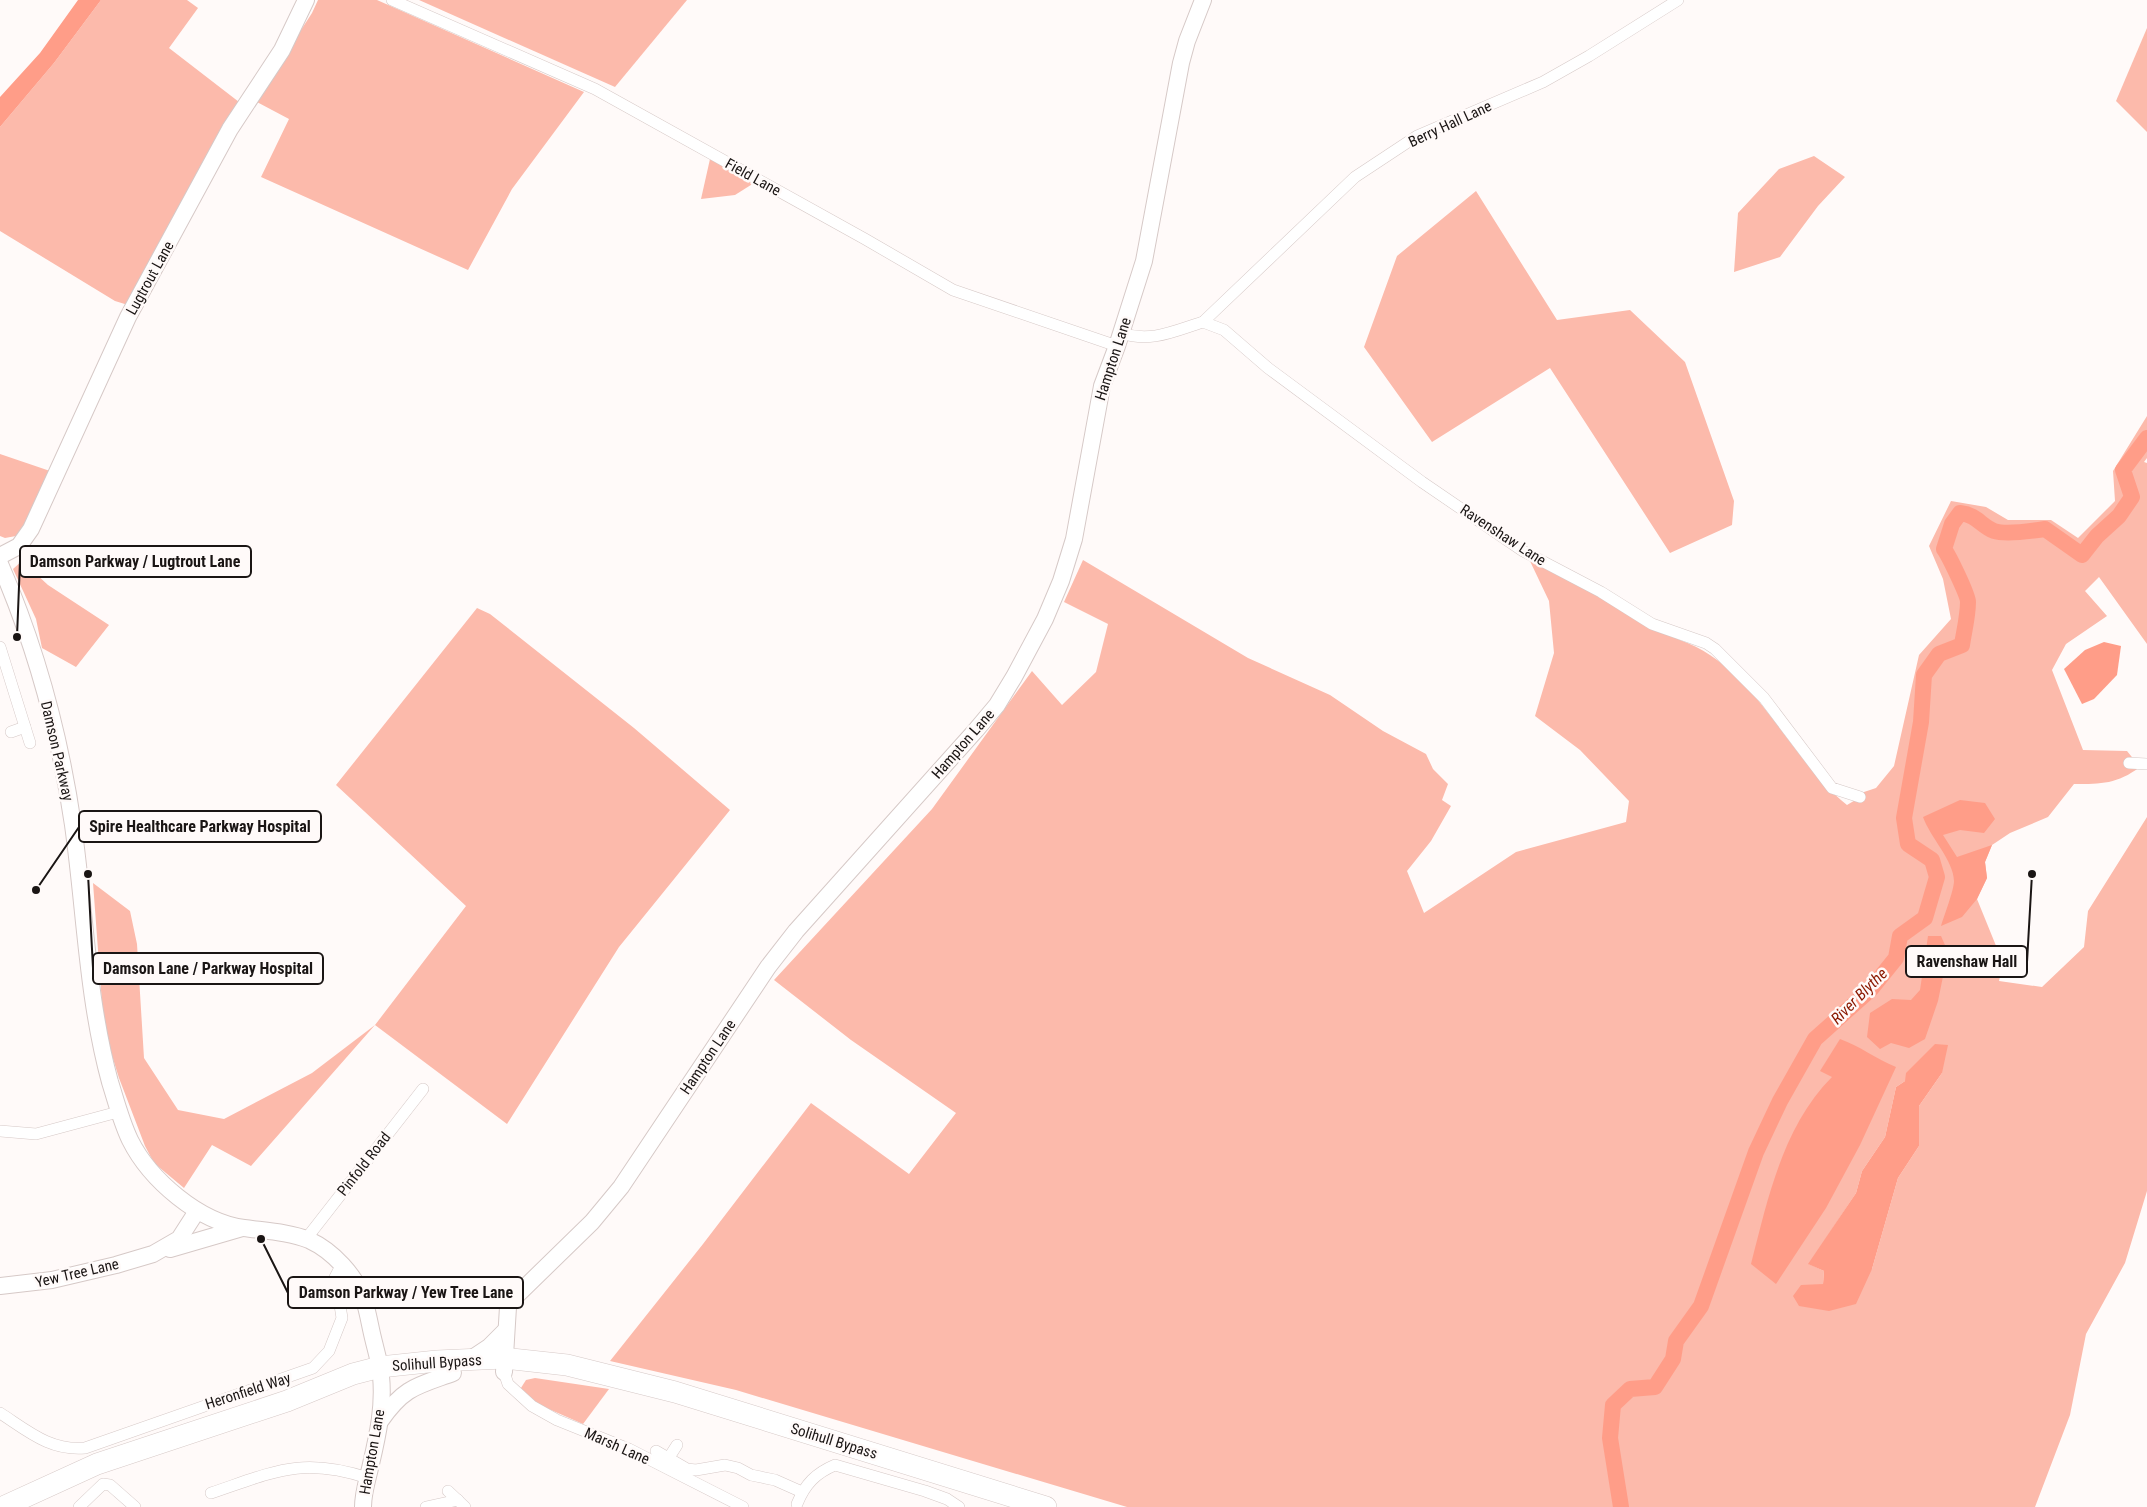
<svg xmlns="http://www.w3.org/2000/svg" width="2147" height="1507" viewBox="0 0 2147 1507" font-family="'Roboto Condensed',sans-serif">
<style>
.green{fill:#fcbaab;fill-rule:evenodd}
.water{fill:#ff9d88}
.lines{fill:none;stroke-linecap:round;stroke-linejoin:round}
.river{stroke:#ff9d88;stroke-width:16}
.street-casing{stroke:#d6c9c7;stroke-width:12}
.secondary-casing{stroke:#d6c9c7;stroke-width:18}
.highway-casing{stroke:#d6c9c7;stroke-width:22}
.street{stroke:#fff;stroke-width:11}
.secondary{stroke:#fff;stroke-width:16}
.highway{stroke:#fff;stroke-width:21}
.labels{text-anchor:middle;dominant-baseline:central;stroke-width:5;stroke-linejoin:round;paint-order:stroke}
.street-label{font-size:15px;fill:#1a1514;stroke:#fffaf9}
.water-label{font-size:16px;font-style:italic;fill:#8a1800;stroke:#fffaf9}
.leader{fill:none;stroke:#1a1514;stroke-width:2}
.callout-dot{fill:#1a1514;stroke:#fffaf9;stroke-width:2}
.callout{fill:#fffaf9;stroke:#1a1514;stroke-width:2}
.callout-label{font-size:16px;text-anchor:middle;font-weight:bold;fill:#1a1514}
</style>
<rect width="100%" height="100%" fill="#fffaf9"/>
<g class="green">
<path d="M101 0H187L198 8 169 48 239 102 128 305 115 301 0 231V127L54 63Z"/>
<path d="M318 0H377L584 92 512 189 468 270 261 177 289 119 255 101 312 13Z"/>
<path d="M419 0H687L615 87Z"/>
<path d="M2147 28V132L2116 101Z"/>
<path d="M1814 156 1845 177 1818 206 1780 257 1734 272 1738 213 1779 169Z"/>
<path d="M710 159 754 183 735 195 701 199Z"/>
<path d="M1476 191 1557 320 1630 310 1685 362 1734 501 1732 525 1670 553 1550 368 1432 442 1364 347 1397 256Z"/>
<path d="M2147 416V458L2144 462 2147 463V644L2099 577 2085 591 2107 616 2066 644 2052 670 2083 750 2127 751 2140 767C2117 784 2102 784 2074 784L2048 817 2010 833 1992 845 1985 862 1987 878 1977 899 2003 963 1999 981 2042 987 2084 947 2088 911 2147 817V1191L2125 1263 2086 1334 2070 1415 2035 1507H1127L736 1390 610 1361 703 1244 811 1103 909 1174 956 1113 851 1040 774 980 932 809 1032 671 1062 705 1096 672 1108 624 1064 602 1083 560 1248 658 1330 695 1383 731 1426 754 1433 769 1448 784 1442 800 1451 806 1431 841 1407 871 1424 913 1516 852 1626 822 1629 801 1580 750 1535 716 1554 653 1549 601 1529 559 1680 640C1757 667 1786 757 1847 805L1857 799 1864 792 1876 788 1894 766 1919 655 1951 619 1943 579 1929 546 1951 501 1986 507 2008 520H2051L2078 538 2115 501 2113 471ZM1942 1073 1919 1106V1146L1898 1178 1872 1269 1793 1296 1823 1284 1824 1271 1809 1264 1856 1193 1862 1171 1885 1137 1896 1087 1905 1081Z"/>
<path d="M0 454 50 471 24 525 16 536 5 538 0 536Z"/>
<path d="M22 561 48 585 109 625 76 667 42 648 36 619 13 569Z"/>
<path d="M477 608 490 614 634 728 730 810 619 947 507 1124 375 1025 251 1166 212 1145 184 1188 154 1163 145 1146 119 1078 104 1030 93 883 130 911 137 944 144 1058 178 1110 224 1119 312 1073 375 1025 466 906 336 785Z"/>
<path d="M535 1378 609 1389 583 1424 535 1403 519 1391 526 1380Z"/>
</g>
<g class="water">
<path d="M78 0H101L54 63 0 127V97L40 53Z"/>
<path d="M2104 642 2121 646 2117 675 2094 699 2082 704 2064 669 2085 650Z"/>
<path d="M1960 800 1985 803 1995 819 1984 833 1960 830 1943 835 1957 857 1992 845 1985 862 1987 878 1977 899 1962 917 1941 926C1944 916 1954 890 1954 881 1954 861 1930 837 1923 817Z"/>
<path d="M1928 936H1941L1948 952 1938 1001 1925 1039 1909 1048 1891 1043 1880 1049 1867 1037 1870 1013 1892 999 1911 1000 1920 990Z"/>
<path d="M1840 1039C1860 1046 1876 1059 1896 1067L1860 1145 1826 1208 1776 1284 1751 1264C1768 1198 1783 1126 1832 1077L1820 1071Z"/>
<path d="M1935 1044 1948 1045 1942 1073 1919 1106V1146L1898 1178 1872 1269 1856 1304 1829 1311 1799 1306 1793 1296 1801 1285 1823 1284 1824 1271 1808 1264 1856 1193 1862 1171 1885 1137 1896 1087 1905 1081 1906 1073Z"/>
</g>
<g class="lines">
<path class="river" d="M1621 1507 1610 1438 1613 1405 1630 1389 1655 1387 1673 1359 1676 1341 1701 1306 1756 1152 1780 1101 1815 1039 1871 989 1896 958 1900 936 1925 918 1937 877 1932 860 1908 844 1904 818 1921 722 1924 675 1939 654 1962 645C1964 631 1968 616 1968 602 1968 595 1949 556 1944 549L1952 524 1960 513C1977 515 1980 525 1994 531 2006 535 2032 531 2045 529L2082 555 2097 536 2119 516 2132 497 2123 470 2147 438"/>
<defs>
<g id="street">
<path d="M392 0 595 89 865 239 953 290 1117 346"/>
<path d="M1203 322 1355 177 1417 136 1543 82 1589 56 1678 0"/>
<path d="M1121 333C1151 343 1174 331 1203 322L1224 330 1268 368 1422 482 1523 551 1601 592 1652 624 1706 643 1715 649 1764 698 1832 788 1860 797"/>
<path d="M0 647 30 743"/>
<path d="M11 732 25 727"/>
<path d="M2129 763 2147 764"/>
<path d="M0 1131 36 1134 118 1112"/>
<path d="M306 1239 423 1089"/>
<path d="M504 1372 508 1384 532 1406 557 1420 629 1449 743 1507"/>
<path d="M0 1413C28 1431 50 1451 85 1448L313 1368 329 1351 342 1318 339 1299 333 1281 342 1264"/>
<path d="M656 1451 687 1469 696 1470 725 1465 738 1468 751 1475 775 1480 802 1492"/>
<path d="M668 1459 677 1445"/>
<path d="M448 1491 465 1507"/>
<path d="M211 1493C274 1472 301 1456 368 1478"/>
<path d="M797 1504C805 1484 816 1473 835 1465L925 1491 947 1499 959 1507"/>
<path d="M79 1507 103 1484 110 1485 135 1507"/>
<path d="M426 1507 458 1500"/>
</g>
<g id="secondary">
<path d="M0 556 19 546 31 529 128 317 230 129 282 50 306 0"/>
<path d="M0 564C36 647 60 736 73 825 85 910 87 998 110 1082 116 1101 121 1121 130 1140 150 1180 199 1222 244 1228 266 1231 289 1232 309 1240 333 1251 356 1276 364 1300 368 1312 370 1326 373 1338 376 1351 380 1363 381 1376 384 1406 378 1434 371 1464 368 1478 363 1492 363 1507"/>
<path d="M170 1249 242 1228"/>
<path d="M0 1286 52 1280 116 1265 153 1254 179 1239 197 1211"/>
<path d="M471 1359 489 1347 506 1330"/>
<path d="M504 1372 508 1307 512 1300 592 1222 621 1187 768 967 796 931 976 730 997 705 1014 677 1045 619 1061 581 1074 539 1102 386 1117 346 1144 261 1181 63 1187 41 1203 0"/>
<path d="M381 1420C404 1387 417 1386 453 1373"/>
</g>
<path id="highway" d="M3 1507 97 1464 287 1401 353 1374 380 1367 437 1361 504 1358 567 1365 675 1392 1046 1507"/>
</defs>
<use href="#street" class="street-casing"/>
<use href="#secondary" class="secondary-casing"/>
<use href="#highway" class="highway-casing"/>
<use href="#street" class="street"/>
<use href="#secondary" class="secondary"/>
<use href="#highway" class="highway"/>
</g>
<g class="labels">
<g class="street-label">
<text transform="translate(1450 124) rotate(-25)">Berry Hall Lane</text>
<text transform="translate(753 177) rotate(29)">Field Lane</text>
<text transform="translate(150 278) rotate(-61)">Lugtrout Lane</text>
<text transform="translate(1113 359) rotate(-72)">Hampton Lane</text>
<text transform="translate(1503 535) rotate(33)">Ravenshaw Lane</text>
<text transform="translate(963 744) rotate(-49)">Hampton Lane</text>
<text transform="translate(57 751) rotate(77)">Damson Parkway</text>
<text transform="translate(708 1057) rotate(-56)">Hampton Lane</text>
<text transform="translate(364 1164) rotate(-52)">Pinfold Road</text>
<text transform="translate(77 1273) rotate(-13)">Yew Tree Lane</text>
<text transform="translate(437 1363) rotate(-4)">Solihull Bypass</text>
<text transform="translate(248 1391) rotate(-18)">Heronfield Way</text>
<text transform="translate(834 1441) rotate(17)">Solihull Bypass</text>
<text transform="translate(617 1446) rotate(24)">Marsh Lane</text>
<text transform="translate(372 1452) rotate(-80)">Hampton Lane</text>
</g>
<g class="water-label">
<text transform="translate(1859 996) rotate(-45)">River Blythe</text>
</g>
</g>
<path class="leader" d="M17 637L20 561M36 890L79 827M2032 874L2027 962M88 874L93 968M261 1239L288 1293"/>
<g class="callout-dot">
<circle cx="17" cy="637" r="5"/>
<circle cx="36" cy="890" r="5"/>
<circle cx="2032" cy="874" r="5"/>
<circle cx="88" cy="874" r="5"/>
<circle cx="261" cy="1239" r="5"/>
</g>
<g class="callout">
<rect x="20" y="546" width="231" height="31" rx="5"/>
<rect x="79" y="811" width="242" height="31" rx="5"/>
<rect x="1906" y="946" width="121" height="31" rx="5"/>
<rect x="93" y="953" width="230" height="31" rx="5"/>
<rect x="288" y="1277" width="235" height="31" rx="5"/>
</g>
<g class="callout-label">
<text x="135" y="567">Damson Parkway / Lugtrout Lane</text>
<text x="200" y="832">Spire Healthcare Parkway Hospital</text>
<text x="1967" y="967">Ravenshaw Hall</text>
<text x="208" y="974">Damson Lane / Parkway Hospital</text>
<text x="406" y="1298">Damson Parkway / Yew Tree Lane</text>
</g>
</svg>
